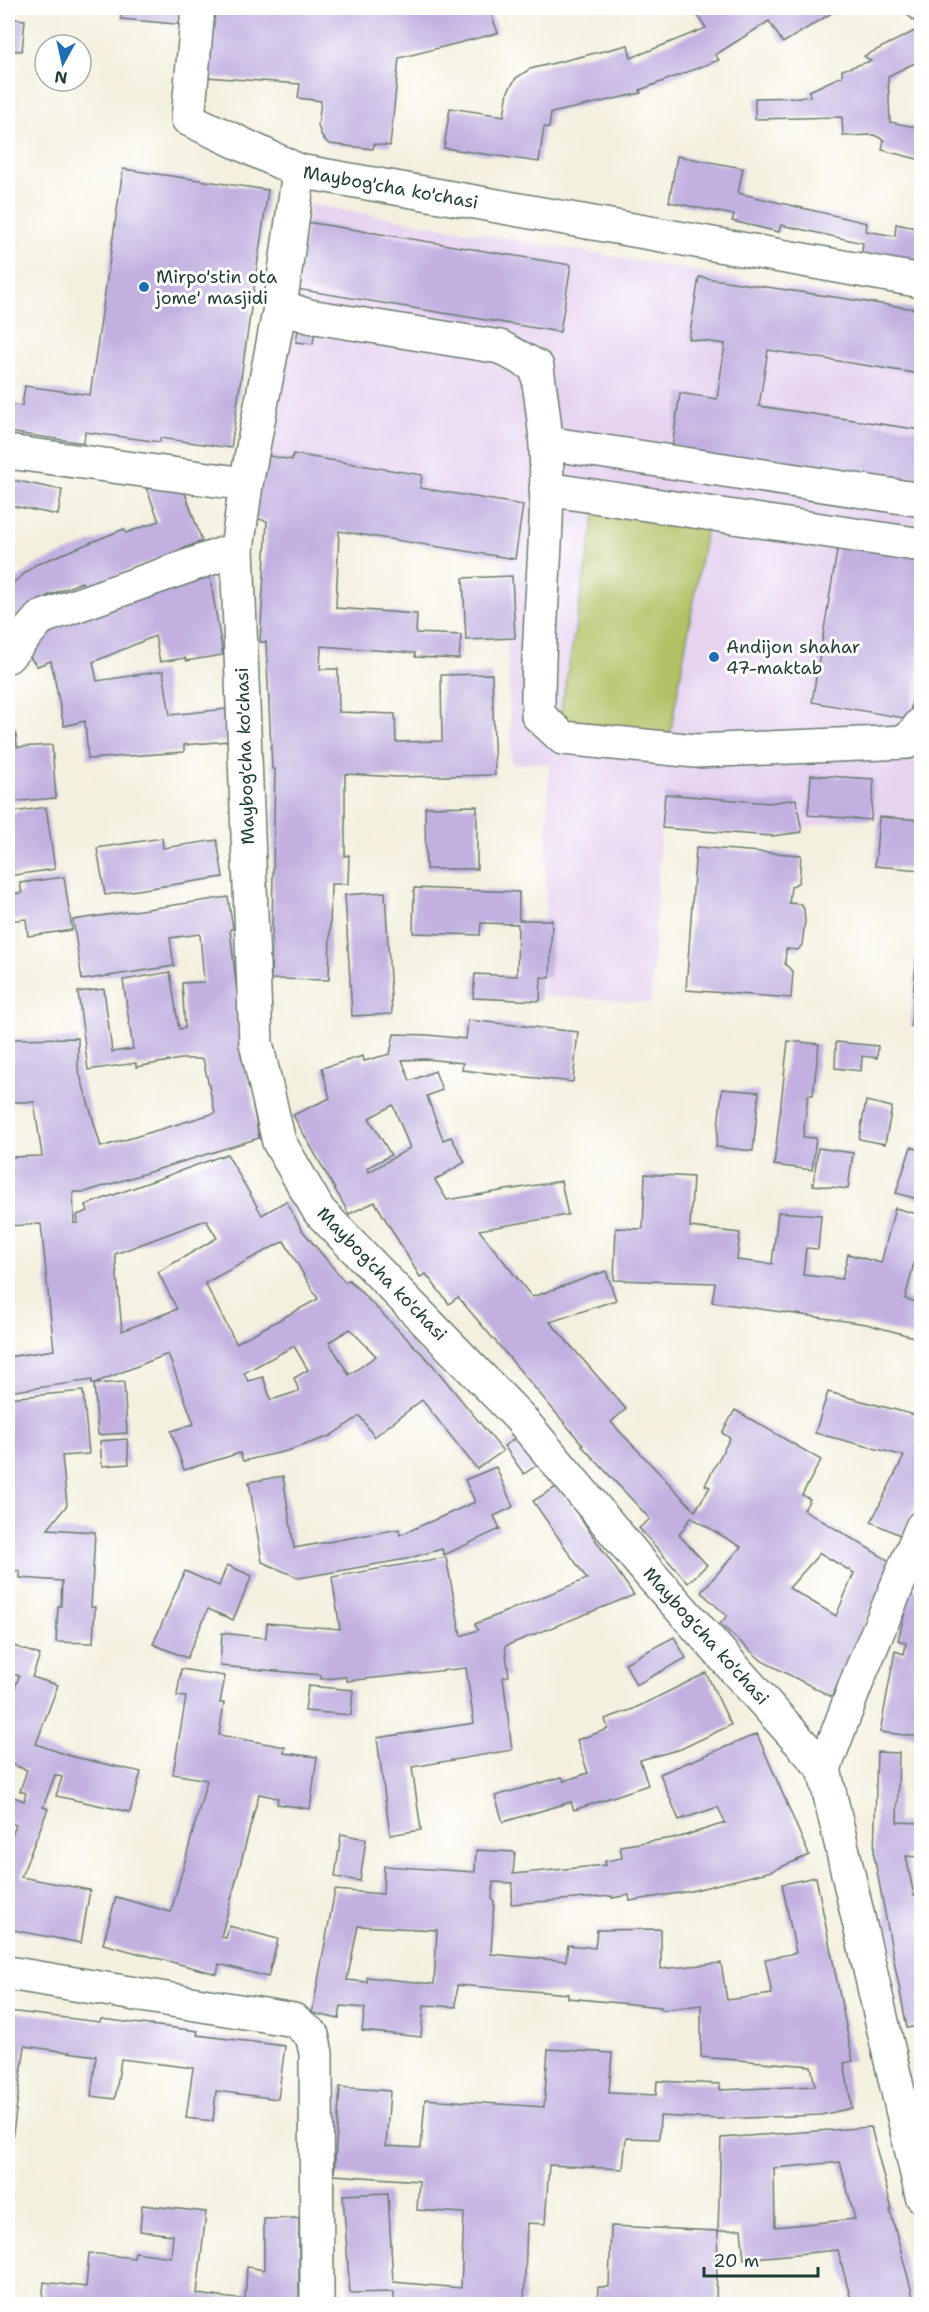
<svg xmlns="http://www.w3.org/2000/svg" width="929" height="2312" viewBox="0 0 929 2312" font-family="'Shantell Sans',sans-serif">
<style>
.built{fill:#e6d3f0}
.green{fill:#b1c164;stroke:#687f4c;stroke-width:1.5}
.building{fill:#c1b0e0;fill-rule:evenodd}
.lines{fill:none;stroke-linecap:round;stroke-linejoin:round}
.minor-casing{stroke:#6a7c70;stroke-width:36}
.minor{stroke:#fff;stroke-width:33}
.poi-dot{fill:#1f6fb2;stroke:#fff;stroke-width:2}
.labels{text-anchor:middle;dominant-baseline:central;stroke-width:6;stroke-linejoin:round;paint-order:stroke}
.street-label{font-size:18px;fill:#1f3d34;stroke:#fff}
.poi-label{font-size:18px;fill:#1f3d34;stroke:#fff;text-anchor:start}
</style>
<rect width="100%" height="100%" fill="#fff"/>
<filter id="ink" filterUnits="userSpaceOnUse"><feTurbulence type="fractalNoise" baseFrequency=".0167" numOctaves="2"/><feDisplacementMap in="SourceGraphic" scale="12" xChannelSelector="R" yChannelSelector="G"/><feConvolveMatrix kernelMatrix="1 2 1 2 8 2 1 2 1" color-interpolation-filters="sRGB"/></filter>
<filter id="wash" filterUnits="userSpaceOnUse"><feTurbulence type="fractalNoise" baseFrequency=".008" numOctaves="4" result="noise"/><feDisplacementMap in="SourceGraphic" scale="24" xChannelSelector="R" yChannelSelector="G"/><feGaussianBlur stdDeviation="1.35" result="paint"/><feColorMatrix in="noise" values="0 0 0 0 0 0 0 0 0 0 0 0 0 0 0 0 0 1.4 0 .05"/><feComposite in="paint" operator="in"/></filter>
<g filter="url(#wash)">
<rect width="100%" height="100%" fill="#f4f0df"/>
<path class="built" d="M310 204 921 310V818L866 817 776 832 661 827 651 1003 543 996 549 763 512 764 503 552 262 515Z"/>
<path class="green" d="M597 504 707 524 669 741 559 721Z"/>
<g id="blocks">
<g class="building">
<path d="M122 8H187L186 25 121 19Z"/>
<path d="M212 8H489L498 33 399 58 390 146 374 144 373 149 329 144 322 137 318 126 321 101 298 98 300 84 206 77Z"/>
<path d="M693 8H840L783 43 769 21 715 55 719 60 640 90 641 93 551 113 549 128 544 127 539 162 444 148 450 108 504 116 508 91 516 78 530 69 628 45 631 58 706 28Z"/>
<path d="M901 8H921V60L888 76 890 122 921 128V160L882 150 884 140 874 135 843 136 842 117 755 119V98L810 97 809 91 842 76V70L871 61 864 56 921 28Z"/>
<path d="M8 18 25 20 22 51 8 50Z"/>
<path d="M677 156 743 168 738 193 867 223 866 231 895 236 896 224 921 229V278L861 258 863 243 781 225 779 232 732 221 734 215 669 202Z"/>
<path d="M123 169 268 190 231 448 160 438V442L85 432 84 443 8 432V404L22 406 25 386 90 395Z"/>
<path d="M307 222 571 265 560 332 296 289Z"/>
<path d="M699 277 921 310V374L768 350 759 406 921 430V493L671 455 680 393 717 399 725 344 689 339Z"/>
<path d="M300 317 316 320 313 344 296 342Z"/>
<path d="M293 454 422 475 420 488 523 505 515 559 339 531 336 608 417 614 416 633 461 635 459 659 415 657V653L321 646 320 669H338L339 712 395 714 396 742 442 741 441 675 492 674 495 775 397 777 345 774V856L349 855 348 884H331L329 980 271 979 275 769H272L266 642H260L267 521 254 518 264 455 292 460Z"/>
<path d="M8 479 62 490 58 515 8 505Z"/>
<path d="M144 482 182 485 202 541 84 588 82 582 47 596 8 631V587L35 565 124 529 126 533 159 521Z"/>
<path d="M839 539 921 553V648L909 719 812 702Z"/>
<path d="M209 572 223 655 186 661 185 658 160 662 155 636 93 662 97 681 163 671 170 715 226 709 228 741 184 745V752L88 759 85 721 64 726 51 661 37 666 24 650 64 624Z"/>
<path d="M512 576 515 638 466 640 463 578Z"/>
<path d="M16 733 17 747 52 745 56 798 8 802V734Z"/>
<path d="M811 775 874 779 871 820 808 815Z"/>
<path d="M665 794 769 803 796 799 802 832 772 836 662 828Z"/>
<path d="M477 806V869H426L425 807Z"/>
<path d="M46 807 55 869 8 876V813Z"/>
<path d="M879 817 921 820V870L875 866Z"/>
<path d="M162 838 163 848 217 840 223 877 105 895 97 848Z"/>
<path d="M696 847 801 855 799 882 791 887 789 903 801 904 804 909 805 921 802 945 798 950 786 949 785 964 793 972 791 998 686 990Z"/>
<path d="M64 877 72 930 28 936 26 919 8 921V894L22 893 20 883Z"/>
<path d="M414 888 519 892V920H552L550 978 541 977 540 1001 473 998 475 974 517 976 518 924 481 923 480 935 413 933Z"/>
<path d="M385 892 392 1014 352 1016 345 895Z"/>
<path d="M228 897 233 929H230L244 1056 259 1138 85 1192H73L74 1223H78L77 1215 88 1211 86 1205 227 1154 262 1215 286 1201 302 1230 345 1282 349 1280 431 1363 503 1451 477 1469 422 1400 374 1437 360 1416 330 1436 287 1451 243 1461 240 1453 184 1470 171 1431 194 1424 168 1354 92 1384V1380L8 1392V1357L54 1350 41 1224 8 1226V1157L42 1156 34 1102H8V1039L78 1038V1068L101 1147 215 1113 203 1059H181L136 1067V1063L88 1070 78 992 104 989 112 1052 133 1049 123 980 170 972 179 1029 185 1028 182 983 204 982 200 934 170 938 174 966 82 980 73 920ZM206 1220 217 1238 158 1272 177 1309 122 1331 115 1254ZM284 1241 318 1299 236 1343 205 1283ZM350 1329 376 1356 349 1375 329 1342ZM294 1346 308 1370 294 1378 299 1391 271 1400 263 1377 248 1381 244 1373Z"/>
<path d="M920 913H921V1027L911 1026Z"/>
<path d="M468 1020 578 1032 573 1082 462 1070 463 1063 426 1059 402 1060 410 1081 435 1071 442 1090 427 1096 443 1140 451 1137 465 1162 435 1180 447 1200 561 1181 568 1215 479 1230 532 1297 606 1271 616 1300 550 1322 626 1409 611 1422 695 1511 710 1487 705 1485 730 1438 722 1433 735 1410 821 1460 802 1495 810 1499 804 1510 893 1563 880 1588 832 1697 762 1661 720 1624 727 1616 701 1592 741 1547 691 1517 679 1535 707 1565 688 1583 639 1528 650 1519 582 1446 583 1445 458 1297 449 1304 426 1274 420 1277 375 1202 349 1214 293 1115 330 1098 322 1068 363 1056 364 1061 390 1054 394 1034 428 1035 466 1039ZM393 1105 410 1148 369 1172 367 1168 391 1155 369 1118ZM820 1553 854 1573 836 1616 789 1588Z"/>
<path d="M788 1041 819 1044 813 1095H808L803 1137 816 1138 812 1170 774 1165Z"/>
<path d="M836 1042 878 1046 877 1058 862 1056 861 1071 835 1068Z"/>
<path d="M722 1089 759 1092 753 1151 716 1147Z"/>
<path d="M866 1101 892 1107 885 1144 859 1139Z"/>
<path d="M911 1147 921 1150V1200L896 1193Z"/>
<path d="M818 1148 853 1153 848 1189 813 1185Z"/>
<path d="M645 1174 693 1177 690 1227 740 1233 737 1260 772 1264 778 1212 821 1215 818 1249 806 1248 803 1275 842 1279 848 1254 881 1263 895 1208 921 1215V1235L905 1299 921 1303V1339L866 1324 712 1302 715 1283 614 1280 616 1228 643 1229Z"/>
<path d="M124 1382 127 1433 98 1435 94 1384Z"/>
<path d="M83 1391 89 1454 62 1456 67 1505 48 1529 95 1532 91 1607H95L93 1643 56 1642 58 1606H61L62 1581 20 1578V1571L8 1570V1398Z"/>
<path d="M828 1392 915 1415 920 1404 921 1405V1495L902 1536 871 1522 904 1456 815 1433Z"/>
<path d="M522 1434 541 1462 524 1474 504 1446Z"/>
<path d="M127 1439 129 1464 102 1466 100 1441Z"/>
<path d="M496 1467 513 1507 494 1516 500 1529 444 1555 442 1549 406 1559 299 1578 262 1562 249 1482 283 1476 294 1548 399 1529 400 1535 475 1502 465 1480Z"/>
<path d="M558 1486 634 1595 505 1646 509 1676 503 1677 512 1750 412 1767 421 1830 390 1835 377 1738 474 1723 466 1668 347 1681 346 1677 321 1679V1675L220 1666 222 1633 266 1638 267 1623 340 1629 332 1577 446 1557 461 1636 478 1630 475 1624 587 1579 533 1501Z"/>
<path d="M227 1565 252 1576 233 1620 208 1609 187 1658 153 1644 185 1571 219 1586Z"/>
<path d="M911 1588 921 1590V1647L919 1658 921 1659V1737L880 1732 895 1651 904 1654 906 1643 898 1640Z"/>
<path d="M674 1637 686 1658 636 1685 625 1663Z"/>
<path d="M8 1644 40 1655 32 1677 58 1685 36 1744 70 1756 141 1772 130 1812 56 1796 62 1777 55 1775 43 1807 48 1809 21 1877 90 1890 81 1943 8 1929V1848L16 1825 8 1822V1800L9 1795 24 1801 26 1793 20 1791 27 1770 8 1763V1709L19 1676 8 1672Z"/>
<path d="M181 1669 225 1676 220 1703H224L219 1735 285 1747 284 1753 317 1757 310 1809 277 1804 278 1798 259 1794 221 1937 226 1938 229 1926 278 1939 268 1977 219 1964 217 1974 103 1944 116 1897 171 1912 207 1780 173 1774 186 1697 177 1696Z"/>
<path d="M706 1673 731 1725 681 1749 640 1760 648 1785 574 1810 571 1802 503 1822 495 1796 562 1777 564 1781 588 1773 577 1740 608 1729 605 1719 633 1709Z"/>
<path d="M308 1686 353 1690 351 1715 305 1711Z"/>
<path d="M757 1734 809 1855 772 1871 691 1891 630 1901 629 1895 612 1898V1896L511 1904 513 1883 493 1882 492 1900 494 1901 491 1954 566 1961 568 1945 595 1948 597 1930 661 1929V1969L721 1963 727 2000 772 1994 765 1959 796 1953 782 1884 816 1877 853 2061 844 2063 852 2108 821 2115 719 2119 660 2116 659 2139 626 2138 623 2169 549 2165 545 2224 527 2223 524 2304H394V2292L350 2293 343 2195 388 2193 393 2282 461 2288 464 2213 417 2210 419 2181 334 2175 340 2087 390 2091 386 2146 421 2148 425 2099 544 2107 548 2049 612 2053 609 2093 656 2095 657 2081 720 2084V2090L815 2086 811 2066 701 2057V2005L662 2010 661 2007 568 1998V1994L457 1985 456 2007 424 2005 421 2037 362 2031 365 2008 341 2006 339 2019 312 2013 335 1890 383 1894 384 1866 475 1872 476 1850 515 1852 513 1874 606 1865 605 1861 622 1858 620 1846 680 1837 725 1823 718 1807 679 1820 660 1774ZM358 1926 437 1930 434 1984 367 1977V1982L347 1980Z"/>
<path d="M877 1752 899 1753 897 1822 921 1823V1857L906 1856 914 1896 921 1895V2025L907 2028 874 1856Z"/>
<path d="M341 1834 366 1839 360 1881 335 1877Z"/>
<path d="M8 2011 100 2022 101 2019 198 2031 197 2035 285 2046 278 2099 216 2091 213 2121 186 2118 193 2068 121 2059 115 2099 91 2096 96 2056 25 2046 8 2169Z"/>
<path d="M871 2127 892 2210H890L915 2304H852L838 2250 744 2259 741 2229 718 2231 721 2138ZM840 2162 855 2219 775 2227 774 2168Z"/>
<path d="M142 2205 206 2212 197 2294 245 2300 247 2267 264 2270V2219L299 2218V2304H42L44 2282 86 2287 89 2253 134 2258 135 2252 171 2257 173 2235 140 2231Z"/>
<path d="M611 2226 718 2231 716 2304H597L598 2287H609Z"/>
</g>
</g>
</g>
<g filter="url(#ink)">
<use href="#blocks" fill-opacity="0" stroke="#6a7c70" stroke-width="1.5"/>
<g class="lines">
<defs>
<g id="minor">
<path d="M198 8 188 119 299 171"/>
<path d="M280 307 309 316 500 347 537 367C540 393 545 419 546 445 550 535 537 625 538 715L563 738 696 751 907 742 922 723"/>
<path d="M546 443 922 500"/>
<path d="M8 452 246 484"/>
<path d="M546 489 922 545"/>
<path d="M8 656 40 618 237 549"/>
<path d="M922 1527 859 1676 824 1769 922 2196"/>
<path id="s1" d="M824 1769 649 1573 520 1418 319 1211 279 1142 256 1043 237 549 246 484 280 307 299 171 922 281"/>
<path d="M8 1973 294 2020 312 2035 316 2053 317 2304"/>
</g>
</defs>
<use href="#minor" class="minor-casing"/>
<use href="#minor" class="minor"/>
</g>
</g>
<g class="poi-dot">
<circle cx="144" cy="287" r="6"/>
<circle cx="714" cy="657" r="6"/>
</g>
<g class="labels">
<g class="street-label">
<text stroke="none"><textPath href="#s1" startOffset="1905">Maybog'cha ko'chasi</textPath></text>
<text transform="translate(245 756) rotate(-92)">Maybog'cha ko'chasi</text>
<text transform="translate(382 1274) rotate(46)">Maybog'cha ko'chasi</text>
<text transform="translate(706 1636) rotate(48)">Maybog'cha ko'chasi</text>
</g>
<g class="poi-label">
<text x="156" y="277">Mirpo'stin ota<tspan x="156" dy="21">jome' masjidi</tspan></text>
<text x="726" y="647">Andijon shahar<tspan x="726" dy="21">47-maktab</tspan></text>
</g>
</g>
<rect width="929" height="2312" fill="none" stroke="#fff" stroke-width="30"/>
<g transform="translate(63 63) rotate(188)"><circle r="28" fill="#ffffff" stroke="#a5b1ae" stroke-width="1.5"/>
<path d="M0-4.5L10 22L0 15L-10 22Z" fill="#1f6fb2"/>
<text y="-9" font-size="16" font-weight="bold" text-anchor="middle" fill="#1f3d34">N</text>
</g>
<path d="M704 2267v9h114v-9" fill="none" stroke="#1f3d34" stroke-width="3"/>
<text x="713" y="2267" font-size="18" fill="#1f3d34" stroke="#ffffff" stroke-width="4.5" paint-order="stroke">20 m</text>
</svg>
